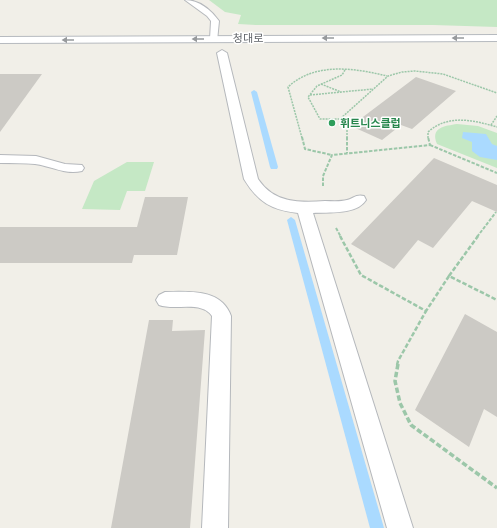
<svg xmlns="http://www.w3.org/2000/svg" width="497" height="528" viewBox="0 0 497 528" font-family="Karla,'Noto Sans KR',sans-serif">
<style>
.green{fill:#c5e8c5}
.water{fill:#aadaff}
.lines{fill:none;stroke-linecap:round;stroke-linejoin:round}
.stream{fill:#aadaff;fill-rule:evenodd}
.building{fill:#cccac5}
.lane-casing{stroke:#b5b8bc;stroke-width:2}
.secondary-casing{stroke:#b6babf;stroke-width:2}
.path-far3{stroke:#9cc7a9;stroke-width:1.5;stroke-dasharray:2 1;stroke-linecap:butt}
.path-far2{stroke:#9cc7a9;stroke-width:2;stroke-dasharray:3.5 1.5;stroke-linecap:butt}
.path-far1{stroke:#9cc7a9;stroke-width:2.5;stroke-dasharray:4.5 2;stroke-linecap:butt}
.path{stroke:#9cc7a9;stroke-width:3.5;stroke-dasharray:5.5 2.5;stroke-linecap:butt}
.lane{fill:#fff;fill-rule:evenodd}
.secondary{fill:#fff;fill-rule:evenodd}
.oneway{fill:#979a9d}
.leisure-dot{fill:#2e9e5b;stroke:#fff;stroke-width:1.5}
.labels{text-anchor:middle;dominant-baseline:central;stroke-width:3;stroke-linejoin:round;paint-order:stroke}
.far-street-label{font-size:11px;fill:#5f6368;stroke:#fff}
.far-leisure-label{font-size:11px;font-weight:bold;fill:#27864d;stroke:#fff;text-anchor:start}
</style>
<rect width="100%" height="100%" fill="#f1efe8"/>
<g class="green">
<path d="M209 0H497V27L433 25H256L238 24 241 15 225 12Z"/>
<path d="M457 124 478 126 497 133V168L437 144C430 127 445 126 457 124Z"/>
<path d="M127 162H154L145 191H127L120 210 82 209 94 181Z"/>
</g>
<path class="water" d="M463 132 486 134 492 144 497 146V160L480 157 472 151V142L462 138Z"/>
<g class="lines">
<g class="stream">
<path d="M254 90 257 92 278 167 277 169H271L270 167 251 92Z"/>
<path d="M291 217 295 220 384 528H370L287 220Z"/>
</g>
</g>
<g class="building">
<path d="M0 74H42L0 132Z"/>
<path d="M416 77 456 91 412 129 401 125 382 140 351 126Z"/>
<path d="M434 158 497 185V212L472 201 433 248 418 240 394 269 351 244Z"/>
<path d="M145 197H188L177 255H134L132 263H0V227H137Z"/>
<path d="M465 314 497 332V417L484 409 469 447 415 410Z"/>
<path d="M149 320H173L172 331 205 330 190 528H111Z"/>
</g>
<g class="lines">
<defs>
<g id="lane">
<path d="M185 0C199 0 211 10 219 21L217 41H211L210 39 211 21 207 16Z"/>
<path d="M222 50 227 53 258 179C274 203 299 203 325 201 332 201 340 202 347 200 354 198 356 194 364 196L366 200C357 215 328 212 313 213L413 528H387L298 213C271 210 258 202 244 179L217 53Z"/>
<path d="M0 155 36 156 65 164 82 165 84 168 82 171C65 175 51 166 35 164 24 163 11 163 0 163Z"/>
<path d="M165 292C189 292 221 288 231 316L228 528H202L212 316C201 300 175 311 159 305L156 300 159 295Z"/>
</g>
<path id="secondary" d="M497 35V41L0 43V37Z"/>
</defs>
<use href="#lane" class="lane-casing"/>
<use href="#secondary" class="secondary-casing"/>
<g class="path-far3">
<path d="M345 70 342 75 317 86 308 97 320 119H340L388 76 402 72 415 71 443 74 497 93"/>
<path d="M321 84 341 92"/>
<path d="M310 95 373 89"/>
<path d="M491 125 497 116"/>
<path d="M347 127V138"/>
<path d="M302 138 288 87C315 62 354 68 387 76"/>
<path d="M428 138V132C448 114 473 120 497 127"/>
</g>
<g class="path-far2">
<path d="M302 137 305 149 332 155"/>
<path d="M347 137V153"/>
<path d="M430 145 497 173"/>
<path d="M323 186V176L332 155 430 145 428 137"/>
<path d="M336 228 341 237"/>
<path d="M477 237 496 212"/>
</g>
<g class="path-far1">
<path d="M340 236 361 275 426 311 449 276 497 300"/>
<path d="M449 276 478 236"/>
<path d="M397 365 398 361 426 311"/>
</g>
<path class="path" d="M398 364 395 381 400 403 411 425 497 488"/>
<use href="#lane" class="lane"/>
<use href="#secondary" class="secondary"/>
</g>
<defs><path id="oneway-solid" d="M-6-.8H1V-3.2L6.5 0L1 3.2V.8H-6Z"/></defs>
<g class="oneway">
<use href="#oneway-solid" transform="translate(328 38) rotate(180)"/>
<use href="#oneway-solid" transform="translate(458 38) rotate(180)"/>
<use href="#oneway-solid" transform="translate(198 39) rotate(180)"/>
<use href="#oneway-solid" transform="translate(68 40) rotate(180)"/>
</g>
<circle class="leisure-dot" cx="332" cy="123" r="4"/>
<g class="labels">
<g class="far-street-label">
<text x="248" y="38">청대로</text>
</g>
<g class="far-leisure-label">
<text x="340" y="123">휘트니스클럽</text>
</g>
</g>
</svg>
